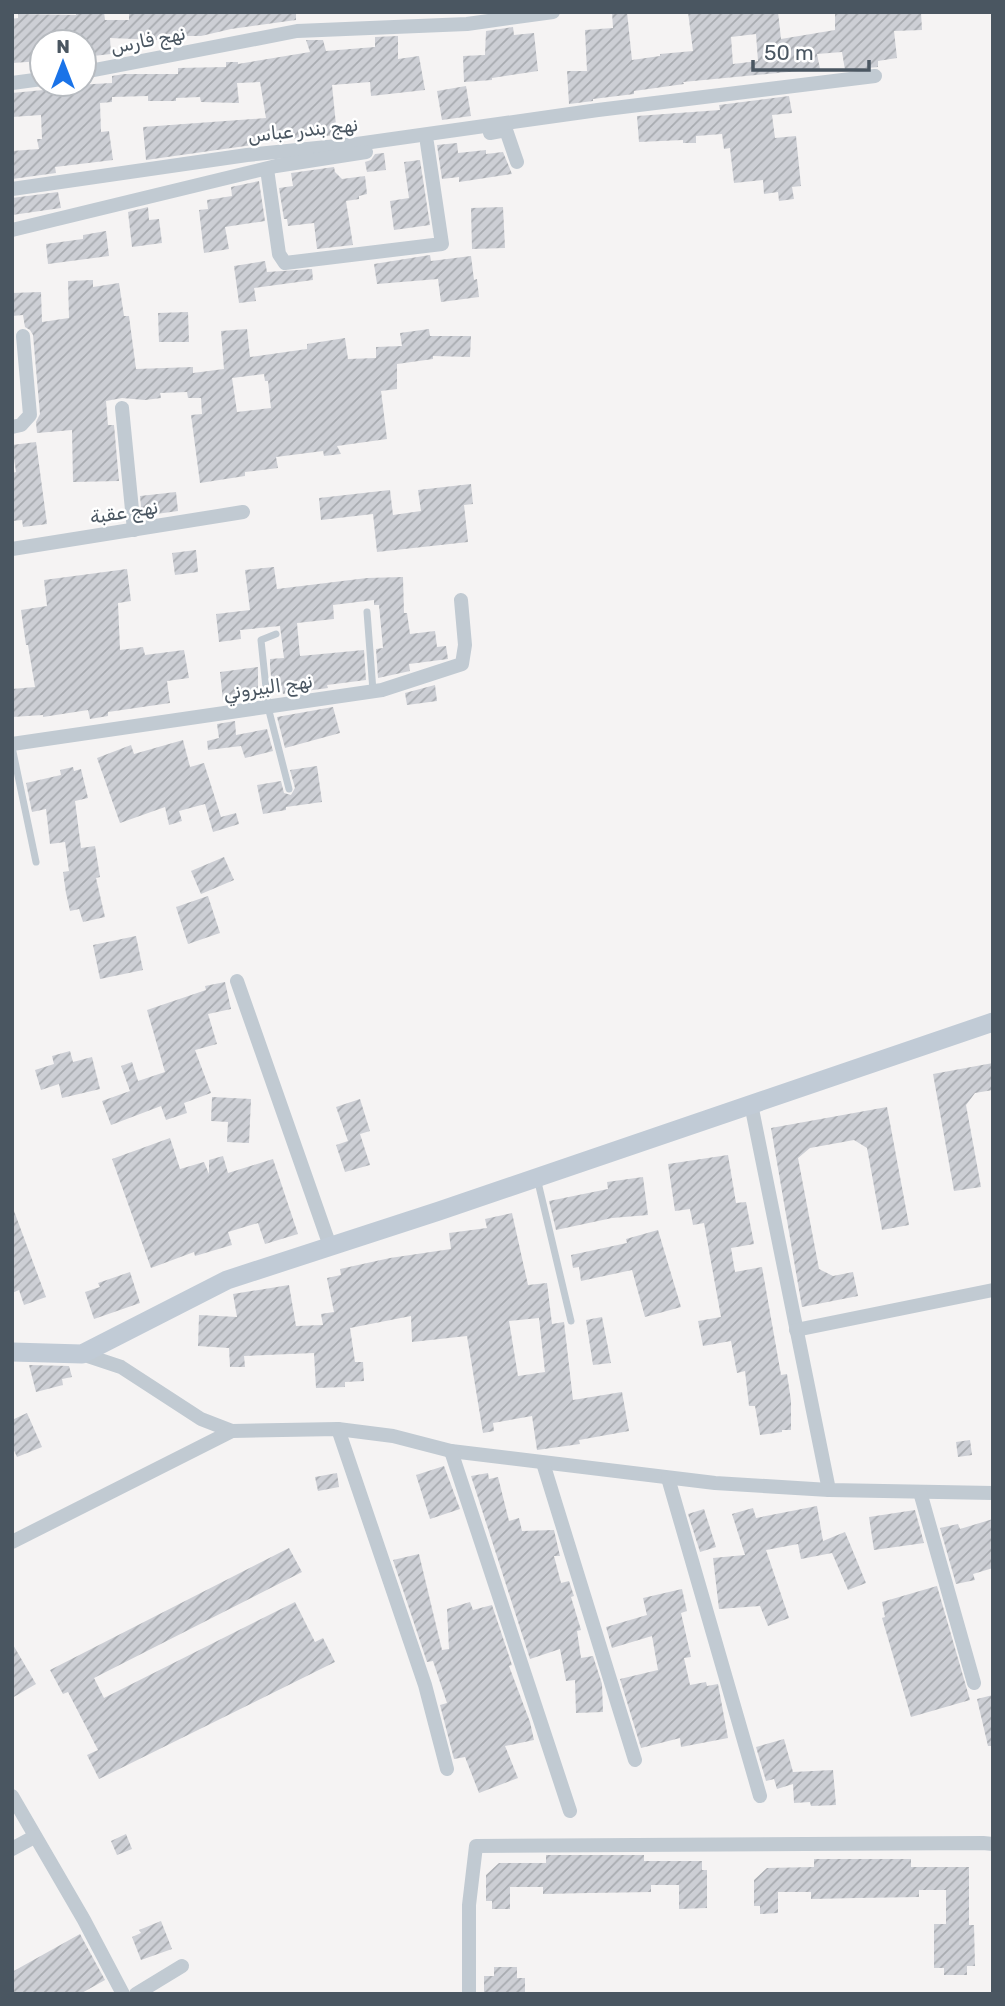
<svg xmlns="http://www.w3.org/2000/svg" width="1005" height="2006" viewBox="0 0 1005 2006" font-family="Rubik,'Noto Naskh Arabic',sans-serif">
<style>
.building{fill:url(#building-hatch);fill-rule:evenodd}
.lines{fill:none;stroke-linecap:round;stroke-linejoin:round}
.lane{stroke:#c1cad2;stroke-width:7}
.street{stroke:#c1cad2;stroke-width:14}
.secondary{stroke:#c1cbd6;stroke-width:19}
.labels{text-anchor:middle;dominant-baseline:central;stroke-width:5;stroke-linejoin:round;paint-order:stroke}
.street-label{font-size:19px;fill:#4a5661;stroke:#fff}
</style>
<defs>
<pattern id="building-hatch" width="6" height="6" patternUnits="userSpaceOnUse" patternTransform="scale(1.75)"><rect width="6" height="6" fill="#cdcfd5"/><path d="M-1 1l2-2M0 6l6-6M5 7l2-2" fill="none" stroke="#a8abb0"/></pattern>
</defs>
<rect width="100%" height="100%" fill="#f5f3f3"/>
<g class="building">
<path d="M76 12H104L105 20H129V12H296V20L231 29 201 36H159V40L110 38 111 54 84 57V42H42V61L12 63V19L18 18V14L76 15Z"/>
<path d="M612 12H627L632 60 660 56V54L693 51 688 12H778L781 39 835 30V12H921L922 30 894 31 897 58 878 61V67L845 70 842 52 817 54 820 69 683 82 684 84 634 91V94L593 99V101L569 104 567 71H587L585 30 613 28ZM756 34 758 61 733 64 731 37Z"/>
<path d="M513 27 514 35 534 33 538 71 492 78V80L464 82 463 56 485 55 486 31Z"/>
<path d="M398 36V59L419 56 425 90 371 96 370 82 332 85 337 135 259 142V144L146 160 143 127 266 118 260 82 237 83 239 103 201 102 200 97 176 98V101H148V96L112 97V102L100 103 101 132 109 131 113 160 55 167 56 173 12 179V151L39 149 37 139H42L41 115 12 117V93L75 87V85L112 83V76L124 74H178V68L226 67V62H238V64L310 52 306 40H323L326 51 375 47V37Z"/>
<path d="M466 86 471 116 442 120 437 91Z"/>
<path d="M789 96 792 113 772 115 775 138 796 136 801 186 792 187 794 199 779 201 778 192 764 194 763 180 734 183 730 148 724 149 722 134 696 136V143H683V140L639 142 637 116 720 110 719 105Z"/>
<path d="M457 143 458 153 486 150V154L503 152 512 174 459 182V177L442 179 437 145Z"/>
<path d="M384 153 386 170 367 172 365 162 371 160 375 154Z"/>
<path d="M420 160 430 225 394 230 390 201 409 198 404 162Z"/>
<path d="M334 167 335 172 342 179 365 176 367 194 359 196V199L346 201 353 245 317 249 314 223 288 226 287 219H284L279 188 293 186 291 173Z"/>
<path d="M259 181 265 221 225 227 229 249 204 253 199 210 208 209 207 200 232 196 231 187Z"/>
<path d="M58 192 61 208 12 215V198Z"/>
<path d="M148 207 149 220 159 219 162 243 132 247 128 212Z"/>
<path d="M503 207 505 248 472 249 471 208Z"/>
<path d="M106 231 109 256 48 264 46 244 83 239V235Z"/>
<path d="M430 255 431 261 471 256 474 280 477 279 479 297 441 302 438 279 377 284 374 264Z"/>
<path d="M265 261 267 272 312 269 313 280 254 288 256 301 239 303 234 266Z"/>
<path d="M93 280V287L119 283 124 316H129L136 369 193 367V373L224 369 221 331 247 329 250 357 307 349V344L345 338 348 359 376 358V347L402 346 400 333 429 329 430 336H471L470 357 433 356V359L397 364V389L381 391 387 439 337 446 341 454 324 456 323 451 276 457 278 468 245 472V476L200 483 191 415 202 414 201 398H188L187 392 160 393 161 398 145 400 122 398 106 401 108 425H114L119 481 73 482 72 430 37 433 36 422 40 414 33 335 30 330 25 327 23 315 12 316V293L41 292 42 322 69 318 68 281ZM264 374 265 381H268L271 408 237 412 232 378Z"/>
<path d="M188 312 189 342H159L158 313Z"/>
<path d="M36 442 47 524 23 527 22 520 12 521V473L16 472 12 445Z"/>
<path d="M471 484 473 504 464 505 468 542 377 552 373 514 321 520 319 498 390 490 393 515 421 511 418 490Z"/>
<path d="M176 492 178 511 142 516 140 496Z"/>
<path d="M196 550 198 572 175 575 172 553Z"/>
<path d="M274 567 277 589 367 578 403 577 404 613H407L410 634 435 631 437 647 446 646 448 659 409 664 410 671 378 678 376 649 383 648 379 605H374V600L333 605 334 619 297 623 300 656 364 650 366 680 327 685 328 688 283 694 282 686 272 687 270 666V659L284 658 280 626 240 630 241 639 219 642 216 614 250 610 245 570Z"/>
<path d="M127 569 131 601 118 603 120 650 143 647 145 655 184 650 189 678 167 681 170 703 108 712V716L90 719 88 710 43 717V715L12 717V689L35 687 28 645H26L21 610 47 606 44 580Z"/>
<path d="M258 667V697L223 701 220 672Z"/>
<path d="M435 685 437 701 407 705 405 693Z"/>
<path d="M333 707 340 733 285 748 277 717Z"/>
<path d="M235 721 236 735 267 729 273 751 245 758 241 746 208 750 207 741 219 738 217 724Z"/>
<path d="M183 740 190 767 204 763 221 817 236 813 239 824 213 832 205 804 179 811 182 821 169 825 165 807 120 823 97 758 131 745 134 754Z"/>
<path d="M317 766 322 802 286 807V810L263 814 257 785 281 781 284 793 291 795 295 788 290 770Z"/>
<path d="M73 767 74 771 81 769 88 798 75 801 81 848 95 846 100 877 96 878 105 917 83 922 79 909 70 911 66 893 63 872 69 871 65 842 50 844 46 809 32 812 26 783 61 775 60 770Z"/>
<path d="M224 857 234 880 201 894 191 871Z"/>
<path d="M208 896 220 933 188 944 176 907Z"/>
<path d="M136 936 143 970 100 979 93 945Z"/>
<path d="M225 982 231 1009 208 1014 217 1044 195 1050 211 1093 184 1103 187 1113 166 1120 161 1106 111 1125 102 1101 130 1091 121 1066 132 1062 138 1081 165 1072 147 1010 206 990 205 986Z"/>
<path d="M70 1051 73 1062 92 1057 100 1089 62 1098 59 1084 41 1090 35 1070 54 1064 52 1056Z"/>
<path d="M993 1063V1090L975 1093 966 1105 981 1187 954 1191 933 1074Z"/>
<path d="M212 1097 251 1099 249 1143 227 1142 228 1122 211 1121Z"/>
<path d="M360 1099 370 1131 360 1134 370 1165 345 1172 336 1145 348 1141 336 1107Z"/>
<path d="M887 1107 909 1225 882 1230 867 1148 854 1140 810 1148 798 1158 819 1269 833 1276 853 1272 858 1296 802 1307 771 1128Z"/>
<path d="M170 1138 180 1169 204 1162 209 1174V1160L223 1156 228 1173 273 1159 298 1234 265 1244 258 1223 228 1232 232 1245 195 1256 194 1252 151 1268 112 1159Z"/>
<path d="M728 1155 736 1203 746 1202 754 1244 731 1248 735 1272 762 1267 781 1375 787 1374 791 1401V1430H782V1432L760 1435 755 1406H749L745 1371 737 1373 731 1341 703 1346 698 1321 721 1317 704 1223 693 1225 690 1209 675 1211 668 1164Z"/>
<path d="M643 1177 648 1215 612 1218 556 1230 549 1201 608 1189 607 1182Z"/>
<path d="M14 1211 46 1297 24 1305 19 1290 12 1293Z"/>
<path d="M512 1213 528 1285 547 1283 552 1324 564 1322 573 1400 622 1392 629 1431 579 1440 580 1444 537 1450 532 1416 493 1423 494 1431 483 1433 467 1336 412 1342 411 1316 350 1328 355 1362H363L364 1381 345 1382V1387L316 1388 314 1353 244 1356 245 1367H230L229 1348 198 1346 199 1315 237 1317 233 1294 289 1285 296 1326 323 1325 321 1314 334 1312 327 1278 341 1275 340 1269 390 1258 451 1249 449 1233 487 1228 485 1219ZM539 1318 545 1372 518 1376 509 1321Z"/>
<path d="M658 1230 681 1307 645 1317 632 1270 581 1281 579 1267 573 1268 571 1255 627 1243 626 1239Z"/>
<path d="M130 1272 140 1303 94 1319 85 1292 100 1287 98 1283Z"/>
<path d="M602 1317 611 1363 593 1365 586 1320Z"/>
<path d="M29 1365 69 1366 72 1377 62 1379 63 1385 36 1392Z"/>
<path d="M27 1413 42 1447 17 1457 12 1446V1420Z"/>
<path d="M970 1440 972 1455 958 1457 956 1442Z"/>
<path d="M444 1466 460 1509 430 1519 416 1475Z"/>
<path d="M337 1473 339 1487 318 1491 315 1477Z"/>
<path d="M488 1473 489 1479 498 1477 509 1521 519 1518 522 1531 554 1530 560 1556H554L561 1583 569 1581 574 1596 571 1597 581 1630 577 1631 581 1658 593 1656 602 1684 603 1712 576 1713 575 1680 566 1681 560 1649 530 1659 471 1476Z"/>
<path d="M817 1506 823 1541 845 1532 866 1583 848 1590 832 1553 801 1559 798 1544 766 1550 789 1618 768 1626 760 1606 719 1609 713 1558 745 1555 732 1514 753 1508 756 1518Z"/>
<path d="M704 1509 716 1547 700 1552 688 1514Z"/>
<path d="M915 1510 924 1543 874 1550 869 1517Z"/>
<path d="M993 1519V1568L973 1574 975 1580 956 1584 940 1528 958 1524 960 1529Z"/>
<path d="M289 1548 302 1572 94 1678 104 1698 295 1602 315 1642 323 1638 335 1662 99 1779 87 1755 98 1750 68 1692 63 1694 50 1670Z"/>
<path d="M419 1554 442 1650 449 1649 447 1609 470 1602 473 1610 492 1605 512 1665 509 1666 530 1722 534 1740 505 1746 518 1778 479 1793 465 1757 454 1759 440 1705 447 1703 433 1661 427 1662 393 1560Z"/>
<path d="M937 1586 970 1700 911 1717 882 1618 885 1617 882 1602Z"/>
<path d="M682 1589 687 1611 681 1613 691 1657 684 1658 690 1685 706 1682 707 1686 718 1684 728 1738 681 1747 680 1738 641 1748 620 1679 658 1670 652 1636 612 1648 606 1627 647 1615 643 1598Z"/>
<path d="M12 1643 36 1684 12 1698Z"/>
<path d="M993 1695V1746H988L977 1699Z"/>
<path d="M784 1739 793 1772 833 1770 836 1805 811 1806 810 1802 794 1803 793 1784 777 1789 774 1779 766 1781 756 1747Z"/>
<path d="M126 1834 132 1849 117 1855 111 1841Z"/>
<path d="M546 1855H644V1861H702V1870H707V1908L679 1909V1885H651V1892L589 1893 543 1894V1887H510V1909H492V1901H486V1875L499 1863H546Z"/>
<path d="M814 1859H911V1867H969V1925H974L975 1966H967V1975H944V1968H934V1924H946V1890H919V1897L857 1898 811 1899V1892H778V1913L760 1914V1906H754V1880L767 1868 814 1867Z"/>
<path d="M161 1921 172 1949 141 1960 132 1937 141 1933 139 1930Z"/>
<path d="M80 1934 105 1980 80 1994H12V1972Z"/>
<path d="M494 1967H517V1978H525V1994H484V1976H494Z"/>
</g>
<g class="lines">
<g class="lane">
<path d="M367 612 373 691"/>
<path d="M276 634 261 640 268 707 289 789"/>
<path d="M12 747 36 862"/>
<path d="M537 1178 571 1321"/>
</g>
<g class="street">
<path d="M84 72 297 31 467 24 553 12"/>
<path d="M12 83 42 79"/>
<path d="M490 133 506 130 517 162"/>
<path d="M267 169 279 254 285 263 442 244 427 143"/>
<path d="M12 189 247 155 357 144 598 110 875 76"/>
<path d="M12 230 276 166 366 152"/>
<path d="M122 408 134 530"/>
<path d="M12 427 21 425 30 415 23 336"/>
<path d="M12 549 243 512"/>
<path d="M12 744 382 690 462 664 465 645 461 600"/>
<path d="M237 981 330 1246"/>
<path d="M751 1104 829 1490"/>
<path d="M796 1330 993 1290"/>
<path d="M82 1354 121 1367 201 1419 232 1431 338 1429 393 1436 451 1451 715 1483 829 1490 993 1493"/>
<path d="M338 1429 425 1685 447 1769"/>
<path d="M451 1451 570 1811"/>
<path d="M543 1463 635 1760"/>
<path d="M668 1478 760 1796"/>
<path d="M920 1492 974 1683"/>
<path d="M12 1542 232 1431"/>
<path d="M12 1796 84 1920 123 1994"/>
<path d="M12 1849 34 1837"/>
<path d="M136 1994 182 1966"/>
<path d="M469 1994V1905L476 1846 983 1843 993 1844"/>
</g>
<path class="secondary" d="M12 1352 82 1354 227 1280 439 1211 993 1022"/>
</g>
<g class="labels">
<g class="street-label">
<text transform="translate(148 40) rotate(-11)">نهج فارس</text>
<text transform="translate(303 130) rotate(-6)">نهج بندر عباس</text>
<text transform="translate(124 512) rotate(-9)">نهج عقبة</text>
<text transform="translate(268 687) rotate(-8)">نهج البيروني</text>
</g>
</g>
<rect width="1005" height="2006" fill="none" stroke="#4a5661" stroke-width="28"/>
<g transform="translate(63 63)"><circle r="33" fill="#ffffff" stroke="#b7bbc0" stroke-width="2"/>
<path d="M0-5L12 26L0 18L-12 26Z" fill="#1a73e8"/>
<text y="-10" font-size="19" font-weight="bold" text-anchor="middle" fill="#4a5661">N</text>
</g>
<path d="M753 60v10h116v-10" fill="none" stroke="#4a5661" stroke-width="3.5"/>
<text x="764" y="60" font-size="21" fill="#4a5661" stroke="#ffffff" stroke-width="5" paint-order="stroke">50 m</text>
</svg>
